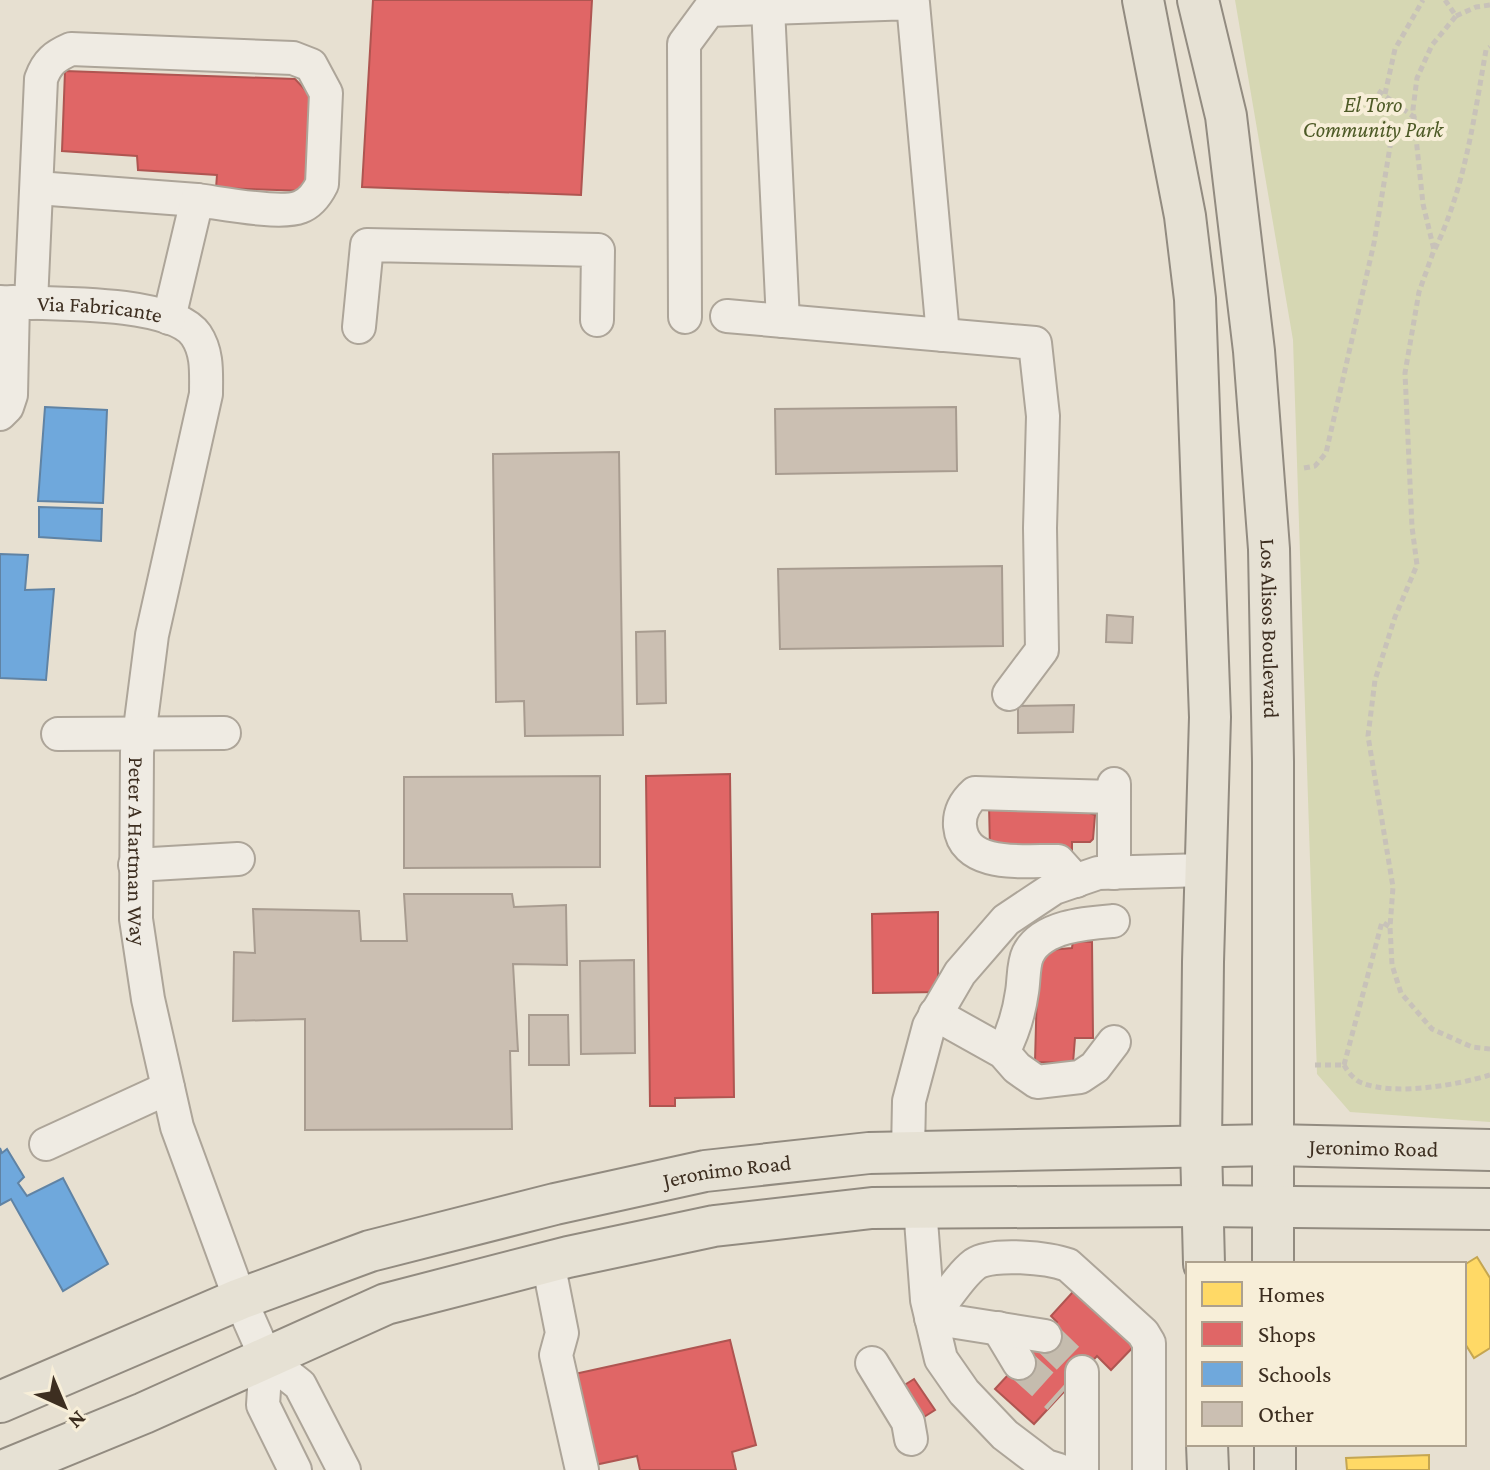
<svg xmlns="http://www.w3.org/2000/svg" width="1490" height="1470" viewBox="0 0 1490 1470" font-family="'Crimson Pro',serif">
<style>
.green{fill:#d6d7b3}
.homes{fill:#ffd966;stroke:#c5a651;stroke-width:2}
.shops{fill:#e06666;stroke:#af5551;stroke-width:2}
.schools{fill:#6fa8dc;stroke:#6083a4;stroke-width:2}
.building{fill:#cbbfb2;stroke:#a89c90;stroke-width:2}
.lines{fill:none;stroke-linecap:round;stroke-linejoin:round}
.minor-tunnel{stroke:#c5bcae;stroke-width:32;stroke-dasharray:32 16;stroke-linecap:butt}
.minor-casing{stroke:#ada599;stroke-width:36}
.major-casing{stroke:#928b80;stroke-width:44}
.path{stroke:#c8c2b9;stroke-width:5;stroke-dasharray:6 4;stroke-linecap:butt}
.minor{stroke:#efebe3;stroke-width:32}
.major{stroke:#e6e1d4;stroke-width:40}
.labels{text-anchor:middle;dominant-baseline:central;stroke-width:8;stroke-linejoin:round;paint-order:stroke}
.park-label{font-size:22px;font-style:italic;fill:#4d5a26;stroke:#f7eed8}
.street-label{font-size:22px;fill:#3d2e20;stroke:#f7eed8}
</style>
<rect width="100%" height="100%" fill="#e7e0d1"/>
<path class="green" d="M1235 0H1490V1122L1350 1112 1317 1074 1293 340Z"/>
<g class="homes">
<path d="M1477 1257 1490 1278V1348L1474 1358 1464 1342V1265Z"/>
<path d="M1429 1455V1470H1347L1346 1458Z"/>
</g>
<g class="shops">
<path d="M373 0H592L581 195 362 187Z"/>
<path d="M65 71 295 79 310 95 307 191 216 188 217 175 138 170 137 156 62 151Z"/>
<path d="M730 774 734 1097 675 1098V1106H650L646 776Z"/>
<path d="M989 805 1091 809 1089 813 1095 815 1093 839 1090 842H1072V851L1026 852 990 848Z"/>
<path d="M938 912V992L873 993 872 914Z"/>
<path d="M1073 941 1092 942 1093 1038H1075L1073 1063 1035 1062 1038 951 1072 948Z"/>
<path d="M1092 1271 1137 1343 1111 1370 1097 1356 1034 1424 995 1389 1057 1322 1051 1316Z"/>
<path d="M730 1340 756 1445 732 1452 736 1470H640L637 1456 590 1466 570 1375Z"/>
<path d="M914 1379 935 1410 916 1422 895 1391Z"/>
</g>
<g class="schools">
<path d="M45 407 107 410 103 503 38 501Z"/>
<path d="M39 507 102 509 101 541 39 537Z"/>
<path d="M0 554 28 555 25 590 54 589 46 680 0 678Z"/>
<path d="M0 1148 2 1153 7 1149 24 1177 18 1183 27 1196 63 1178 108 1264 63 1291 11 1199 0 1205Z"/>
</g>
<g class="building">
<path d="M956 407 957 471 776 474 775 409Z"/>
<path d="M619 452 623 735 525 736 524 701 496 702 493 454Z"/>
<path d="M1002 566 1003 646 780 649 778 569Z"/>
<path d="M1107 615 1133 617 1132 643 1106 642Z"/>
<path d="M665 631 666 703 637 704 636 632Z"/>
<path d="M1074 705 1073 732 1018 733V706Z"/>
<path d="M600 776V867L404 868V777Z"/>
<path d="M404 894H512L514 907 566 905 567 965 513 964 518 1051H510L512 1129 305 1130V1019L233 1021 234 952 255 953 253 909 359 911 361 941H407Z"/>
<path d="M634 960 635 1053 581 1054 580 961Z"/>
<path d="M529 1015H568L569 1065H529Z"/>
</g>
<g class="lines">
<g class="minor-tunnel">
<path d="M1045 1336 1082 1372"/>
<path d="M1019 1363 1058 1398"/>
</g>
<defs>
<g id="minor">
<path d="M768 8 783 321"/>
<path d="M37 188 197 200"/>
<path id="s1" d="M0 302C42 304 172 299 196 335 208 353 206 373 206 394L152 635 137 752 136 919 148 999 177 1127 240 1299 266 1358 263 1405 295 1470"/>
<path d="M31 303 41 79C47 62 55 56 71 49L293 58 311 65 326 93 322 184C317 194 311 203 300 207 280 215 221 203 197 200L169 318"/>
<path d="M727 316 1035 343 1043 416 1040 528 1042 650 1009 694"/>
<path d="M685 317 684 44 709 10 913 3 943 335"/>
<path d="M359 327 367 245 598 250 597 320"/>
<path d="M0 414 7 407 11 395 13 302"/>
<path d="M58 734 224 733"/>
<path d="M135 865 238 859"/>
<path d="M1114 873V784"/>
<path d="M1076 881 1058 861C1028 860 964 870 960 826 959 813 965 802 975 793L1114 797"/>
<path d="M935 1014 1003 1052 1017 1068 1037 1082 1080 1077 1095 1067 1114 1042"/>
<path d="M1003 1052C1013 1033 1019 1013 1022 992 1024 981 1023 964 1028 954 1042 926 1087 923 1113 921"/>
<path d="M46 1144 168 1088"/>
<path d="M908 1152 909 1101 929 1026 960 973 1006 920 1054 888 1098 873 1205 870"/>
<path d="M920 1207 927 1300 941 1359 964 1392 1005 1435 1046 1466 1059 1470"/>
<path d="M548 1262 562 1333 556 1355 582 1470"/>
<path d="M998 1328 1019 1363"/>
<path d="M1045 1336 931 1318C943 1303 960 1275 975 1264 993 1252 1049 1258 1068 1265L1143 1333 1149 1343V1470"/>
<path d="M266 1358 300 1385 344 1470"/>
<path d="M872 1363 908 1422 911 1439"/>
<path d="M1082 1470V1372"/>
</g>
<g id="major">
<path d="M1143 0 1185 216 1195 299 1210 717 1203 962 1201 1146 1204 1264"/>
<path id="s2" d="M1198 0 1226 116 1254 351 1269 549 1273 762V1264"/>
<path id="s3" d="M0 1402 240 1299 370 1251 555 1204 705 1171 869 1153 1273 1145 1490 1150"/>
<path d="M1207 1444 1208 1470"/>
<path d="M1275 1444V1470"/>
<path d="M5 1470 144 1413 386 1304 568 1257 714 1226 872 1208 1202 1206 1490 1209"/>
</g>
</defs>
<use href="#minor" class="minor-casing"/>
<use href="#major" class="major-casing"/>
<g class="path">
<path d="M1445 0 1456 16 1432 45 1417 78 1413 109 1423 204 1434 250 1419 292 1405 373 1412 527 1417 565 1395 617 1375 680 1368 736 1393 887 1390 927 1392 965 1401 993 1432 1029 1472 1047 1490 1049"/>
<path d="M1456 16 1476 7 1490 5"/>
<path d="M1385 94 1395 49 1423 0"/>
<path d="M1435 249C1465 187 1474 118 1486 50L1490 47"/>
<path d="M1304 468 1315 466 1326 453 1374 243 1392 135 1414 117 1377 90"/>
<path d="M1315 1065H1344"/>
<path d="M1344 1065 1382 922 1390 927"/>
<path d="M1344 1065C1348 1072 1354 1080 1362 1083 1395 1096 1457 1085 1490 1075"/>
</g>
<use href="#minor" class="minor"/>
<use href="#major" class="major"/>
</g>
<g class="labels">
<g class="park-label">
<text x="1373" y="104">El Toro<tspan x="1373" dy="25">Community Park</tspan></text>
</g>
<g class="street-label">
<text stroke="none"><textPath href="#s1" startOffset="100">Via Fabricante</textPath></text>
<text stroke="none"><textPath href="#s2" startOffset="634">Los Alisos Boulevard</textPath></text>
<text stroke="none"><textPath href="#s1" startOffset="728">Peter A Hartman Way</textPath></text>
<text stroke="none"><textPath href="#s3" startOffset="1414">Jeronimo Road</textPath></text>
<text stroke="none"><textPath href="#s3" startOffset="766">Jeronimo Road</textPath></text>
</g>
</g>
<rect x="1186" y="1262" width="280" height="184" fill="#f7eed8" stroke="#ada18e" stroke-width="2"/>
<rect x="1202" y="1282" width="40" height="24" fill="#ffd966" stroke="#ada18e" stroke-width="2"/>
<text x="1258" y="1302" font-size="24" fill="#3d2e20">Homes</text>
<rect x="1202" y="1322" width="40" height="24" fill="#e06666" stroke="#ada18e" stroke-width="2"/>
<text x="1258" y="1342" font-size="24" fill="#3d2e20">Shops</text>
<rect x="1202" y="1362" width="40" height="24" fill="#6fa8dc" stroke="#ada18e" stroke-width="2"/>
<text x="1258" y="1382" font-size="24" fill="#3d2e20">Schools</text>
<rect x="1202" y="1402" width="40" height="24" fill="#cbbfb2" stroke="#ada18e" stroke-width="2"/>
<text x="1258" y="1422" font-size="24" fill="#3d2e20">Other</text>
<g transform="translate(64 1406) rotate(136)" stroke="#f7eed8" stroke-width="6" paint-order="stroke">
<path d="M0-6L14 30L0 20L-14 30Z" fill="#3d2e20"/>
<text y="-12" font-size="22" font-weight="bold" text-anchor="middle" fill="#3d2e20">N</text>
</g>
</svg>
